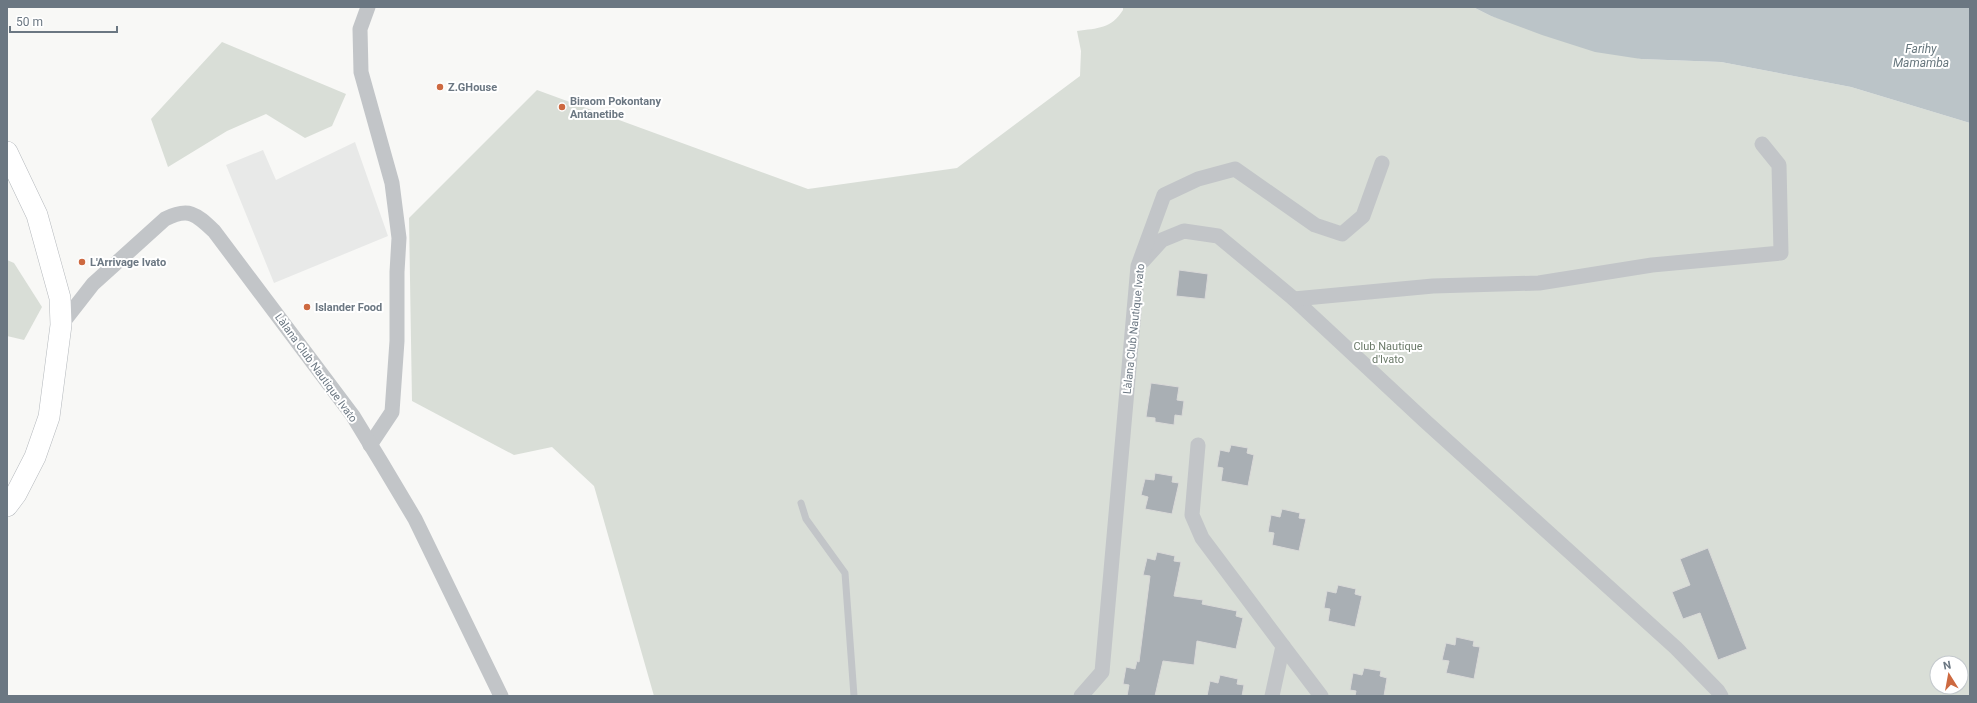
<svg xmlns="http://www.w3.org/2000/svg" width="1977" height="703" viewBox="0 0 1977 703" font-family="Roboto,sans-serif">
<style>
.built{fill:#e8e9e8}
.green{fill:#d9ded7;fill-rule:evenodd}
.water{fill:#bbc4c8}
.building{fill:#a9afb4;stroke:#d9d9d8}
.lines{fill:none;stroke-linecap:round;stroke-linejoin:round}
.secondary-casing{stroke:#b5b9bd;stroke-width:22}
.lane{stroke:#c2c5c8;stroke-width:7}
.street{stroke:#c2c5c8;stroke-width:15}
.secondary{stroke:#fff;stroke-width:21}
.poi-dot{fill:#cd6940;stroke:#fff;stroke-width:1.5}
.labels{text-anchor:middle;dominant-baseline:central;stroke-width:4;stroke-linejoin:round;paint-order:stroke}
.poi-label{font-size:11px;font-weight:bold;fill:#6b7782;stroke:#fff;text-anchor:start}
.street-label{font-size:11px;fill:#6b7782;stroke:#fff}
.park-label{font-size:11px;fill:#6b7a69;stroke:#fff}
.water-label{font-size:12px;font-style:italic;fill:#67777e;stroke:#fff}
</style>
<rect width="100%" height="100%" fill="#f8f8f6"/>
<path class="built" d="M355 142 388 236 274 283 226 165 263 150 276 180Z"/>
<g class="green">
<path d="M1123 7H1473L1491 16 1641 59 1721 62 1851 87 1970 123V696H654L594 486 552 447 514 455 412 401 409 218 537 90 808 189 957 168 1080 76 1081 51 1077 31C1098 28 1111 29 1123 10ZM1937 663H1961V687H1937Z"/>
<path d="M222 42 346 94 332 126 305 138 266 114 227 131 168 167 151 119Z"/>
<path d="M7 260 14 263 42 307 24 340 7 336Z"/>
</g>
<path class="water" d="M1473 7H1970V123L1851 87 1721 62 1641 59 1595 52 1542 35 1491 16Z"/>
<g class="building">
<path d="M1179 270 1208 274 1205 299 1176 296Z"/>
<path d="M1151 383 1179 387 1177 400 1184 401 1182 416 1175 415 1174 425 1155 422V418L1146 417Z"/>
<path d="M1231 445 1248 448 1247 453 1254 455 1248 486 1221 481 1223 468 1217 467 1220 450 1229 452Z"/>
<path d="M1155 473 1173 476 1172 482 1179 483 1172 514 1145 509 1148 497 1141 495 1145 479 1154 480Z"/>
<path d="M1282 509 1300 513 1299 518 1306 519 1299 551 1272 545 1274 533 1268 532 1271 515 1280 517Z"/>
<path d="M1708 548 1747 649 1718 660 1700 613 1683 619 1672 592 1690 585 1680 559Z"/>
<path d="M1157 552 1175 556 1174 561 1181 562 1174 596 1203 600 1202 604 1237 611 1236 616 1243 618 1236 649 1197 641 1194 665 1163 661 1155 696H1127L1129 685 1123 684 1126 667 1135 669 1137 661 1139 662 1150 576 1143 575 1147 558 1155 560Z"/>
<path d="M1338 585 1356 589 1355 594 1362 596 1355 627 1328 621 1330 609 1324 608 1327 591 1336 593Z"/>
<path d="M1456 637 1474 641 1473 646 1480 647 1474 679 1446 673 1449 661 1442 660 1446 643 1455 645Z"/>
<path d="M1364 668 1381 671 1380 676 1387 678 1384 696H1355L1356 691 1350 690 1353 673 1362 675Z"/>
<path d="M1220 675 1238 679 1237 684 1244 685 1242 696H1207L1210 681 1218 683Z"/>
</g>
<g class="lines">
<defs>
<path id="secondary" d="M7 152 37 215 60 298 61 325 49 417 35 457 16 494 7 506"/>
</defs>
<use href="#secondary" class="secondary-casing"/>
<path class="lane" d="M801 503 806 519 845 573 854 696"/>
<g class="street">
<path d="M368 7 360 29 361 72 392 183 399 238 397 272V341L392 412 370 445"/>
<path d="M1143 261 1162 240 1184 231 1218 236 1294 299 1425 421 1676 648 1718 691 1721 696"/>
<path d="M1294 299 1433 286 1539 283 1652 265 1781 253 1779 165 1762 144"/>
<path d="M61 325 93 284 165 219C189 207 196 214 214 231L353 416 381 462 415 519 501 696"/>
<path d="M1198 445 1192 515 1202 538 1283 646 1272 696"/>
<path d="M1283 646 1321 696"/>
<path d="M1081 696 1102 672 1138 266 1164 195 1198 179 1235 169 1315 225 1342 234 1363 216 1382 163"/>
</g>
<use href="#secondary" class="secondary"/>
</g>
<g class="poi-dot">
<circle cx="440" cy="87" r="4"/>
<circle cx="562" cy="107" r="4"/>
<circle cx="82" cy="262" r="4"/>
<circle cx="307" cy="307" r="4"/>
</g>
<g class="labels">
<g class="poi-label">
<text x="448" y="87">Z.GHouse</text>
<text x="570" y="101">Biraom Pokontany<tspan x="570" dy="13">Antanetibe</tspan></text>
<text x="90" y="262">L'Arrivage Ivato</text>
<text x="315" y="307">Islander Food</text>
</g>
<g class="street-label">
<text transform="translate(1134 329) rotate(-84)">Làlana Club Nautique Ivato</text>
<text transform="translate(316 368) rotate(54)">Làlana Club Nautique Ivato</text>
</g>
<g class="park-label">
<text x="1388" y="346">Club Nautique<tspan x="1388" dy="13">d'Ivato</tspan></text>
</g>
<g class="water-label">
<text x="1921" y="49">Farihy<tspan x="1921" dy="14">Mamamba</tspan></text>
</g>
</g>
<rect width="1977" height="703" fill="none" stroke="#6b7782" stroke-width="16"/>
<g transform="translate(1949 675) rotate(349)"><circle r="19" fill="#ffffff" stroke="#c4c9cd"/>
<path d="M0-3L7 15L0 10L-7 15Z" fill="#cd6940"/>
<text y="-6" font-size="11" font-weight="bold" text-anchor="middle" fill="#6b7782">N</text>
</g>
<path d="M10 26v6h107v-6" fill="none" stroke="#6b7782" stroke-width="2"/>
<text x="16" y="26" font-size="12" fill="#6b7782" stroke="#ffffff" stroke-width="3" paint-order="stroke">50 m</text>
</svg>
